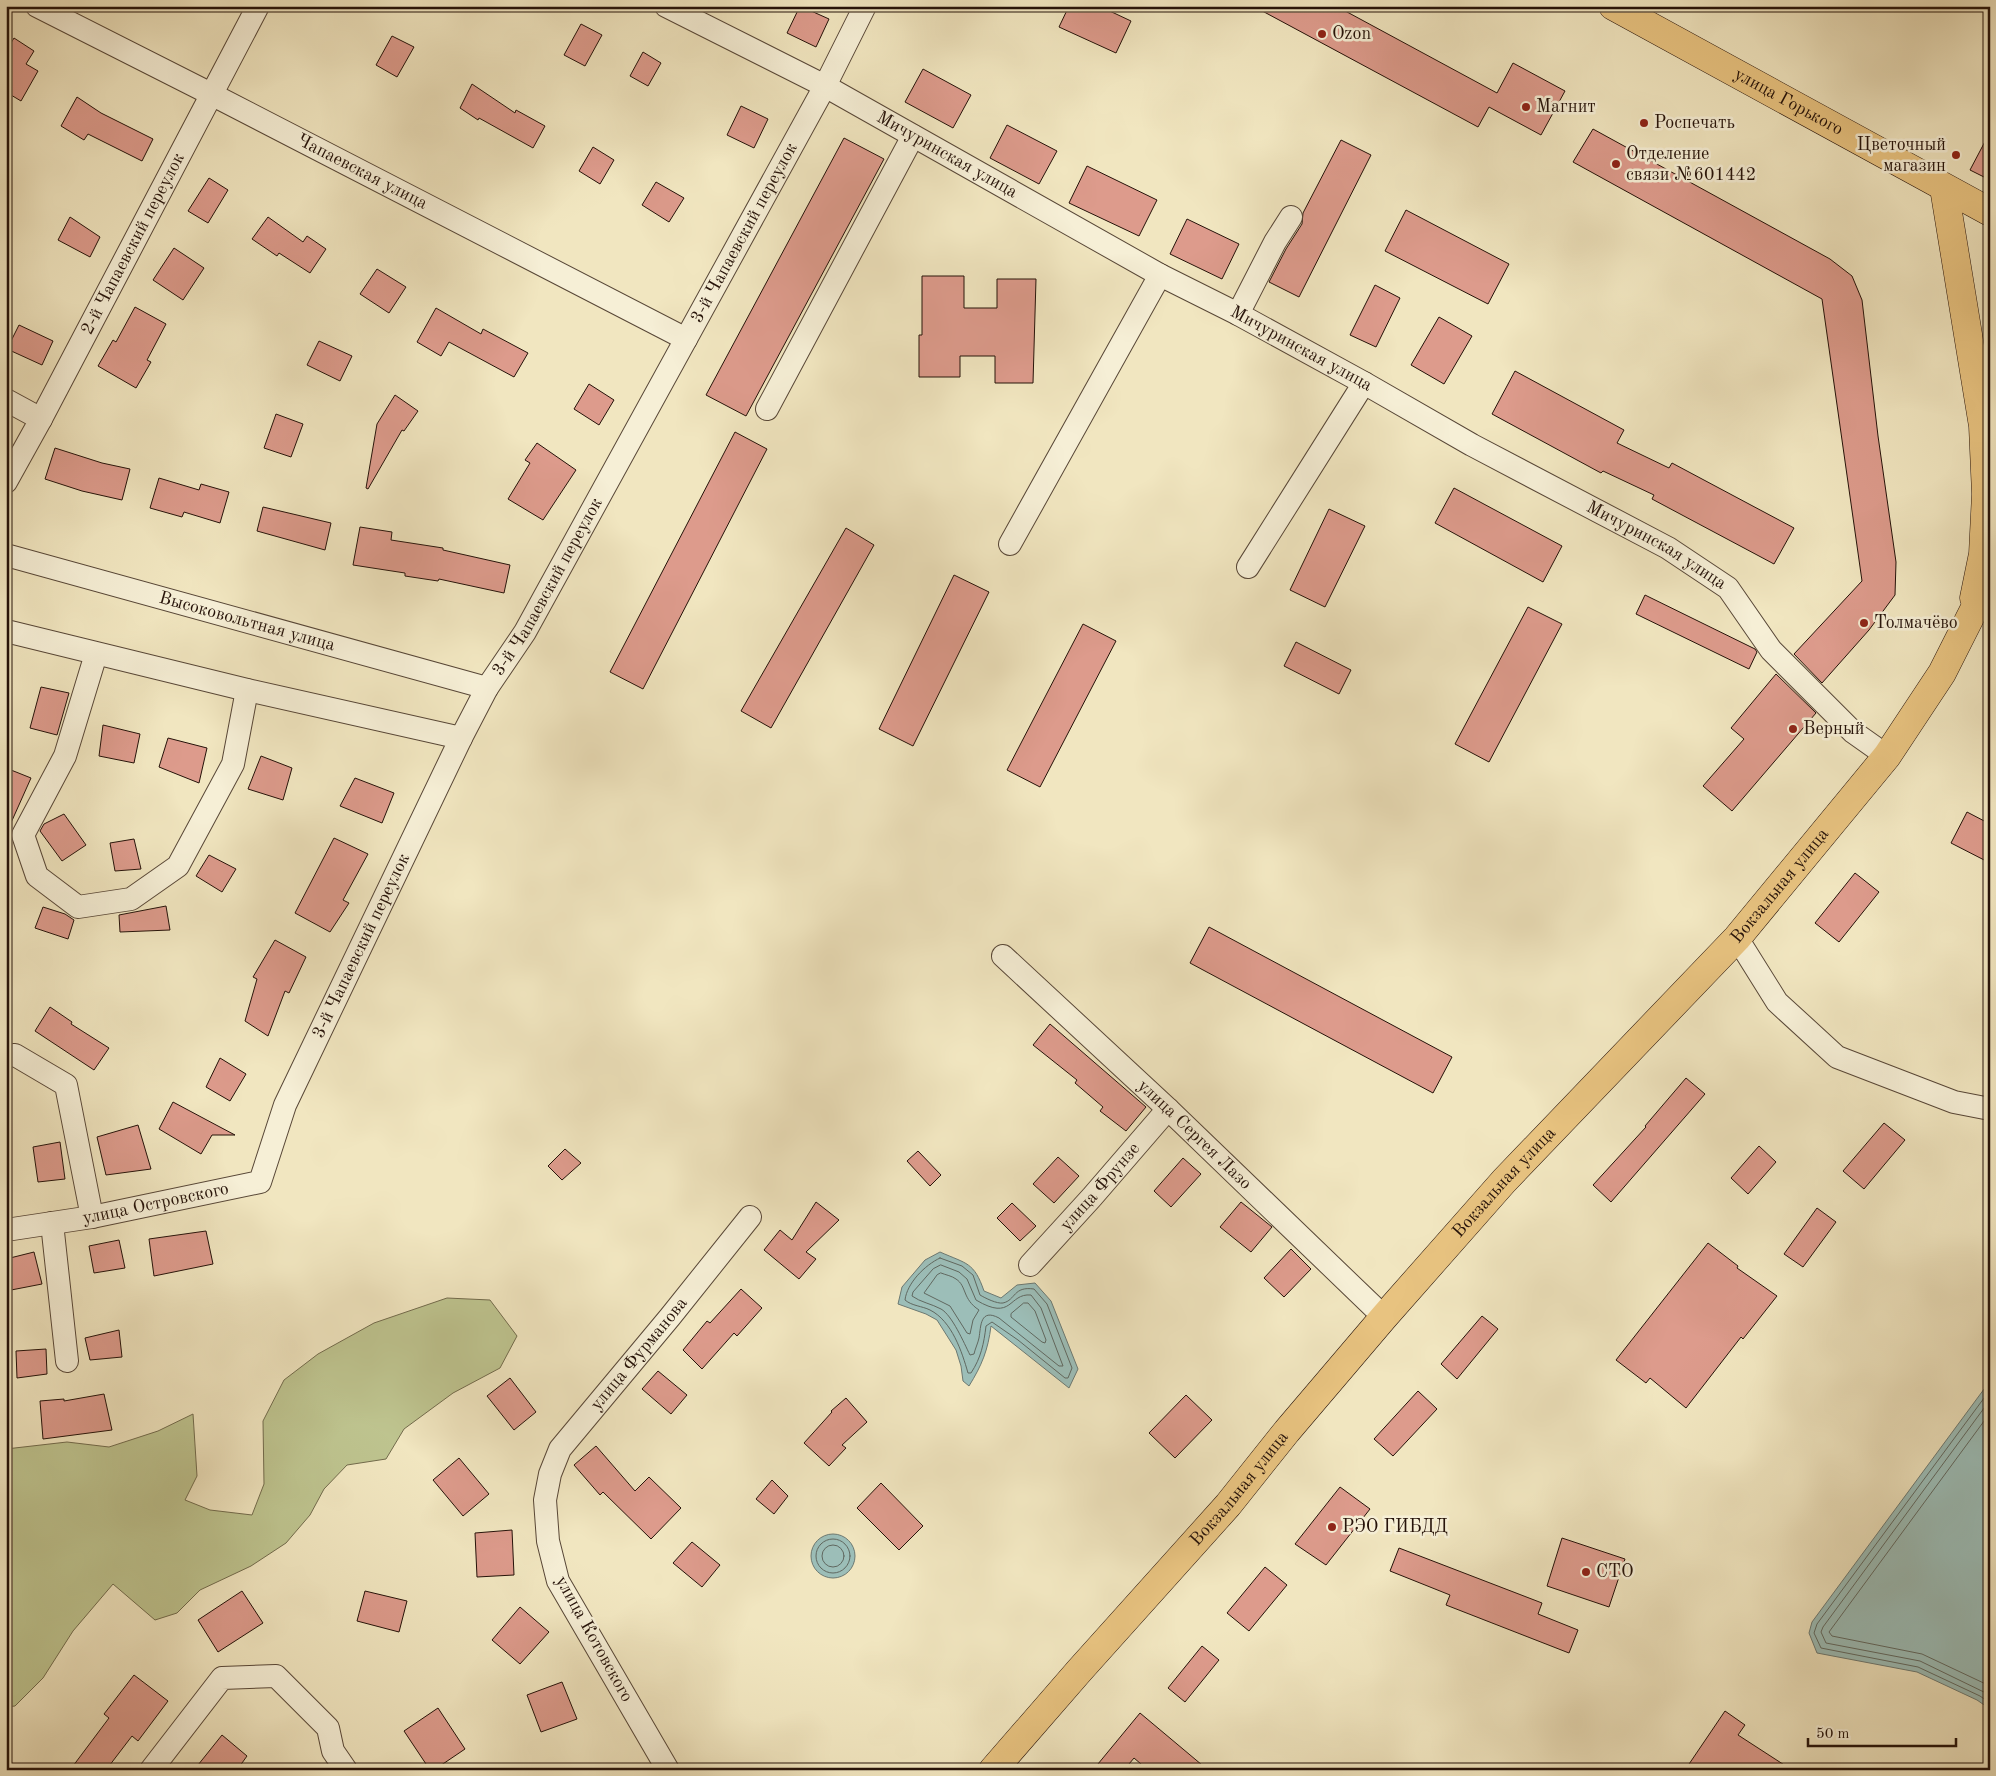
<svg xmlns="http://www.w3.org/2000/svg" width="1996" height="1776" viewBox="0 0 1996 1776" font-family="'Old Standard TT',serif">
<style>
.green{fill:#bec48f;stroke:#726b4c}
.water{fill:#9cbeb8;stroke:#6c7972}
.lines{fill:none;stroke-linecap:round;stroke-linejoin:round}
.shore{stroke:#606860;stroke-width:1}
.building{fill:#dd9b8c;stroke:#251209}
.minor-casing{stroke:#584737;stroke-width:24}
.major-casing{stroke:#251209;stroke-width:29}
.minor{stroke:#f6efd6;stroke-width:22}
.major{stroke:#e8c380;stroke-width:28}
.poi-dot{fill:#8f2418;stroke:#f6efd6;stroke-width:2}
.labels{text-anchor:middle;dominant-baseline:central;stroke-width:5;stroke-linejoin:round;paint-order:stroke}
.poi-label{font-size:18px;fill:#251209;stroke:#f6efd6;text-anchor:start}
.street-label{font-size:18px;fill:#251209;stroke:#f6efd6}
</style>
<rect width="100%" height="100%" fill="#f1e6c0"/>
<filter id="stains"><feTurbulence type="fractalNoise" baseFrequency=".004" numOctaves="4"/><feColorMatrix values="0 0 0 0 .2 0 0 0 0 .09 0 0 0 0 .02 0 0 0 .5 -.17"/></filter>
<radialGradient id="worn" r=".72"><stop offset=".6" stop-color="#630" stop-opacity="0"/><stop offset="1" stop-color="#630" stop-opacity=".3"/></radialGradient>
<path class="green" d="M447 1298 490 1300 517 1336 500 1368 453 1393 404 1429 386 1459 347 1465 324 1489 310 1515 286 1543 251 1566 200 1590 177 1613 155 1620 113 1584 73 1631 43 1678 15 1706 6 1707V1449L67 1442 109 1447 158 1431 193 1414 197 1476 185 1500 210 1510 252 1515 264 1484 263 1421 284 1380 318 1354 374 1323Z"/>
<g class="water">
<path d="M940 1252C967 1264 974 1262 984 1291L1001 1298 1017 1285 1035 1283 1051 1301 1078 1369 1069 1388 991 1326C988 1350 982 1365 969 1386L963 1381 961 1366 956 1350 937 1320 926 1314 898 1304 902 1287 925 1260Z"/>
<path d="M1990 1381V1709L1977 1700 1917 1672 1817 1653 1809 1633 1812 1622Z"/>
<circle cx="833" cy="1556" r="22"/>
</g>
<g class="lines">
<g class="shore">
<path d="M940 1258 962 1266 973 1275 980 1295C985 1298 997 1304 1003 1303 1016 1300 1013 1286 1034 1289L1047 1304 1072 1368 1068 1378H1065L1018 1340 992 1322 986 1326C984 1343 981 1358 971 1373H968C962 1352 952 1321 930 1310 922 1306 912 1306 905 1300 907 1283 925 1265 940 1258Z"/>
<path d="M941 1265 959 1272 967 1279 976 1300C1013 1322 1008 1293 1031 1295L1041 1308 1063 1366H1059L999 1318C980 1308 981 1326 979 1338 978 1343 975 1349 974 1354L970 1355C964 1343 952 1315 941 1309 932 1304 920 1302 912 1296L913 1292 933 1269Z"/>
<path d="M941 1273C946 1275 952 1276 956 1279 967 1286 962 1299 979 1310L973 1320 970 1334 967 1333 950 1306 924 1293 937 1275Z"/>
<path d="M1024 1303H1028L1035 1311 1046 1340 1045 1343 1042 1342 1011 1317V1314Z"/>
<path d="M1990 1390 1817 1624 1814 1633 1821 1648 1918 1667 1980 1696 1990 1703"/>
<path d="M1990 1400 1823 1627 1821 1632 1826 1643 1920 1661 1990 1695"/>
<path d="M1990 1413 1829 1632 1832 1636 1922 1654 1990 1686"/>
<circle cx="833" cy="1556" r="17"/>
<circle cx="833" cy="1556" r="11"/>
</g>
</g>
<g class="building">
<path d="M800 6 829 19 816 47 787 33Z"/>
<path d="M1069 6H1099L1131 21 1116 53 1059 27Z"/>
<path d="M1253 6H1336L1497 93 1513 63 1565 91 1541 135 1489 107 1478 127Z"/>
<path d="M581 24 602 35 585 66 564 55Z"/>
<path d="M392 36 414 47 397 77 376 65Z"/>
<path d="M14 38 34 51 26 64 38 71 21 101 6 92V51Z"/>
<path d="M643 52 661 63 648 86 630 76Z"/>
<path d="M923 69 971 95 953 128 905 102Z"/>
<path d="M472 84 515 113 516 110 545 126 533 148 479 118 478 120 460 108Z"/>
<path d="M77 97 101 113 153 139 142 161 88 134 84 140 61 126Z"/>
<path d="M741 106 768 119 754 148 727 135Z"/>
<path d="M1007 125 1057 151 1039 184 990 158Z"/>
<path d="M1593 129 1830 259 1852 276 1862 300 1878 436 1896 562 1895 595 1869 630 1822 683 1794 654 1862 581 1822 299 1573 162Z"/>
<path d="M1990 132V180L1970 170Z"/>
<path d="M844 138 884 159 746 416 706 395Z"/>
<path d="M1341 140 1371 155 1299 297 1269 282 1286 249 1302 224 1303 213Z"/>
<path d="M593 147 614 160 600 184 579 171Z"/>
<path d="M1087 166 1157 200 1139 236 1069 203Z"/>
<path d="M209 178 228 190 208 223 188 211Z"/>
<path d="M656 182 684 198 669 222 642 205Z"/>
<path d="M1406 210 1509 264 1488 304 1385 251Z"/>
<path d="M70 217 100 237 90 257 58 240Z"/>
<path d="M268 217 303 242 307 236 326 249 310 273 279 253 277 256 252 239Z"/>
<path d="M1187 219 1239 244 1222 279 1170 254Z"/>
<path d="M174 248 204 268 183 300 153 280Z"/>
<path d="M377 269 406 287 389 313 360 294Z"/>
<path d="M922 276H964V308H997V279H1036L1033 383H995V356H960V377H919V335H922Z"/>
<path d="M1375 285 1400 298 1376 347 1350 335Z"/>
<path d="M135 307 166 324 147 360 151 362 136 388 98 366 113 340 116 342Z"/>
<path d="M436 308 481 334 483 329 528 353 514 377 449 342 441 356 417 342Z"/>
<path d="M1439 317 1472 336 1444 384 1411 365Z"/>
<path d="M19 325 53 341 42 365 7 349Z"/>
<path d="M319 341 352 356 340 381 307 365Z"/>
<path d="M1515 371 1624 430 1617 443 1669 468 1672 463 1794 528 1774 564 1652 499 1654 495 1603 471 1601 473 1492 414Z"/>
<path d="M589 384 614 400 599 425 574 409Z"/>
<path d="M395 395 418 411 404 431 402 430 368 489 366 488 377 424Z"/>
<path d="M276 414 303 424 291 457 264 448Z"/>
<path d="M735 432 767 449 643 689 610 672Z"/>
<path d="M537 443 576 470 543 520 508 499 530 463 525 460Z"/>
<path d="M55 448 102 463 130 469 122 500 82 491 45 479Z"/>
<path d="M159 478 199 490 201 484 229 492 220 523 184 512 182 517 150 508Z"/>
<path d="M1454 488 1562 546 1543 582 1435 523Z"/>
<path d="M263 507 331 523 325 550 257 531Z"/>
<path d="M1329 509 1365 526 1325 607 1290 590Z"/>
<path d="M360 527 392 532 391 540 443 548V550L510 565 504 593 439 579 438 581 405 576V573L353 565Z"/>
<path d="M846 528 874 545 771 728 741 711Z"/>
<path d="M954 575 989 592 913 746 879 729Z"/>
<path d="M1645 595 1755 649 1757 652 1749 669 1636 614Z"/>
<path d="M1528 607 1562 624 1489 762 1455 744Z"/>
<path d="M1083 624 1116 641 1040 787 1007 770Z"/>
<path d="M1296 642 1351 670 1339 694 1284 666Z"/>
<path d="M1776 674 1816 713 1732 811 1703 786 1744 739 1731 728Z"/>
<path d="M41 687 69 693 57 735 30 728Z"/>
<path d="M103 725 140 734 134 763 99 756Z"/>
<path d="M168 738 207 748 199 783 159 767Z"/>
<path d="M261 756 292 768 283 800 248 789Z"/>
<path d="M6 768 31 778 6 834Z"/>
<path d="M355 778 394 793 382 823 340 806Z"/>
<path d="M1967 812 1990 824V863L1951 843Z"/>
<path d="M64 814 86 845 62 861 40 831 44 824Z"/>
<path d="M334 838 368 854 343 900 349 903 330 932 295 913Z"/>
<path d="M134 839 141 869 115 871 110 843Z"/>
<path d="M209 855 236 869 222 892 196 876Z"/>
<path d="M1855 873 1879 892 1839 942 1815 923Z"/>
<path d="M166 906 170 930 120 932 119 915Z"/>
<path d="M43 907 65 914 74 920 68 939 35 928Z"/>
<path d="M1209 927 1452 1057 1433 1093 1190 963Z"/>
<path d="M275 940 306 957 289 993 285 991 268 1036 245 1021 257 979 253 977Z"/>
<path d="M50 1007 72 1022 71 1024 109 1048 94 1070 35 1031Z"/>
<path d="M1050 1024 1146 1107 1126 1131 1100 1111 1103 1107 1075 1083 1077 1080 1033 1045Z"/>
<path d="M220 1058 246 1074 230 1101 206 1087Z"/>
<path d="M1686 1078 1705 1094 1611 1202 1593 1185 1646 1127 1645 1126Z"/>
<path d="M173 1102 218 1126 235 1135H212L201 1154 159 1129Z"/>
<path d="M1884 1123 1905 1140 1864 1189 1843 1171Z"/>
<path d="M138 1125 151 1169 106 1175 97 1137Z"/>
<path d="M60 1142 65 1179 38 1182 33 1147Z"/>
<path d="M1759 1146 1776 1162 1748 1194 1731 1178Z"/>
<path d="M565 1149 581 1163 562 1180 548 1166Z"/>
<path d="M918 1151 941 1175 930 1186 907 1161Z"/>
<path d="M1058 1157 1079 1176 1054 1203 1033 1184Z"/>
<path d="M1183 1158 1201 1174 1171 1207 1154 1191Z"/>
<path d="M816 1202 839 1220 806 1252 816 1259 799 1279 764 1250 780 1230 792 1240Z"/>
<path d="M1241 1202 1272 1227 1251 1252 1220 1227Z"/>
<path d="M1012 1203 1036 1226 1020 1241 997 1218Z"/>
<path d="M1817 1208 1836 1222 1803 1267 1784 1254Z"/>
<path d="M206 1231 213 1264 154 1276 149 1239Z"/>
<path d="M119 1240 125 1268 94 1273 89 1246Z"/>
<path d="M1708 1243 1738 1266 1737 1268 1777 1296 1743 1339 1741 1337 1686 1408 1650 1378 1646 1383 1616 1360Z"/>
<path d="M1291 1249 1311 1269 1284 1297 1264 1278Z"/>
<path d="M34 1252 42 1284 6 1291V1259Z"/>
<path d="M741 1289 762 1308 737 1336 734 1333 702 1369 683 1350 707 1321 710 1323Z"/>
<path d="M1482 1316 1498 1329 1457 1379 1441 1364Z"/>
<path d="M119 1330 122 1357 90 1360 85 1338Z"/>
<path d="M46 1349 47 1374 17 1378 16 1351Z"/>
<path d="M658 1371 687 1395 671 1414 642 1389Z"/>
<path d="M510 1378 536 1412 514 1430 487 1396Z"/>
<path d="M1418 1391 1437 1409 1393 1456 1374 1439Z"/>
<path d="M104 1394 112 1430 43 1439 40 1401 64 1399V1401Z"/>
<path d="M1186 1395 1212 1420 1175 1458 1149 1433Z"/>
<path d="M846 1398 867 1422 842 1445 846 1448 829 1466 804 1443 832 1412 831 1411Z"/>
<path d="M596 1446 635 1491 649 1477 681 1508 651 1539 603 1492 600 1495 574 1465Z"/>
<path d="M459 1458 489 1494 463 1516 433 1480Z"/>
<path d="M772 1480 788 1496 774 1514 756 1499Z"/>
<path d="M881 1483 923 1526 899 1550 857 1508Z"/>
<path d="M1340 1487 1370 1509 1326 1565 1295 1544Z"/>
<path d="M512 1530 514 1575 477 1577 475 1533Z"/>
<path d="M1562 1538 1625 1559 1609 1607 1547 1586Z"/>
<path d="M692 1542 720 1565 702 1587 673 1563Z"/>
<path d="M1399 1548 1542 1603 1538 1614 1578 1630 1569 1653 1446 1605 1450 1595 1390 1571Z"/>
<path d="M1265 1567 1287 1585 1249 1631 1227 1613Z"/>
<path d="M242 1591 263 1623 218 1652 198 1620Z"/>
<path d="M365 1591 407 1601 399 1632 357 1621Z"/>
<path d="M520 1607 549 1632 520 1664 492 1640Z"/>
<path d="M1202 1646 1219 1660 1185 1702 1168 1688Z"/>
<path d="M134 1675 168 1701 138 1741 132 1736 106 1770H70L109 1718 104 1714Z"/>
<path d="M562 1682 577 1719 541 1732 527 1695Z"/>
<path d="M438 1708 465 1749 434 1770H430L404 1731Z"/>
<path d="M1725 1711 1745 1725 1738 1735 1792 1770H1685Z"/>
<path d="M1140 1713 1208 1770H1148L1134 1758 1124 1770H1093Z"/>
<path d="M222 1735 247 1756 237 1770H194Z"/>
</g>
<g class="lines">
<defs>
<g id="minor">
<path id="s1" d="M37 6 211 94 686 339"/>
<path id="s2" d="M666 6 825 86 1160 275 1238 314 1364 383 1472 445 1668 548 1728 588 1771 650 1853 732 1887 756"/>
<path d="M1238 314 1275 242 1291 217"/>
<path d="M6 400 41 419"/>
<path d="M767 409 913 136"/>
<path id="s3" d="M6 482 41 419 258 6"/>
<path d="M1010 544 1160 275"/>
<path id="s4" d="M6 555 487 688"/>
<path d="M1248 567 1364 383"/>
<path d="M6 631 247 690 461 738"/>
<path d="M96 654 65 756 23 835 37 876 78 907 131 899 178 866 233 764 247 690"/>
<path d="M1737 938 1777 1002 1837 1057 1954 1102 1990 1109"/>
<path id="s5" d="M1003 956 1168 1109 1384 1317"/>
<path d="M6 1056 15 1055 66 1085 92 1217"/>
<path d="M52 1223 67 1361"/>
<path id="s6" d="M6 1230 92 1217 260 1182 285 1105 461 738 487 688 525 632 825 86 865 6"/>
<path id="s7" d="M1030 1265 1092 1197 1168 1109"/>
<path d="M151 1770 222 1678 276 1676 328 1728 333 1751 346 1770"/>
<path id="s8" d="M668 1770 558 1581 548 1541 545 1500 550 1474 560 1449 670 1317 750 1217"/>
</g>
<g id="major">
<path id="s9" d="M1613 6 1990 212"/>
<path d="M1944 188 1983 426 1986 494 1983 554 1974 598"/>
<path id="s10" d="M993 1770 1079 1671 1228 1505 1287 1431 1384 1317 1504 1181 1737 938 1887 756 1942 673 1990 578"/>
</g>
</defs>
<use href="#minor" class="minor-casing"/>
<use href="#major" class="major-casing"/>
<use href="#minor" class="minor"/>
<use href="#major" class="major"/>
</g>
<g class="poi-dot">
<circle cx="1322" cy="34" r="5"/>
<circle cx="1526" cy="107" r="5"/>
<circle cx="1644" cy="123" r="5"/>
<circle cx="1956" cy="155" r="5"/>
<circle cx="1616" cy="164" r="5"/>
<circle cx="1864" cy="623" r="5"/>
<circle cx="1793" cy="729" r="5"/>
<circle cx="1332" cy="1527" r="5"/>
<circle cx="1586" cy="1572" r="5"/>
</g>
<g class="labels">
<g class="poi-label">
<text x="1332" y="34">Ozon</text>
<text x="1536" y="107">Магнит</text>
<text x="1654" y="123">Роспечать</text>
<text x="1946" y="145" text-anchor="end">Цветочный<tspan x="1946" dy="21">магазин</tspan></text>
<text x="1626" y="154">Отделение<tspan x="1626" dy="21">связи №601442</tspan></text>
<text x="1874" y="623">Толмачёво</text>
<text x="1803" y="729">Верный</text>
<text x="1342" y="1527">РЭО ГИБДД</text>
<text x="1596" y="1572">СТО</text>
</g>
<g class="street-label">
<text stroke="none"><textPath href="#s9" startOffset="200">улица Горького</textPath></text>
<text stroke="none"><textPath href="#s2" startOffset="318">Мичуринская улица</textPath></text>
<text stroke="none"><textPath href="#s1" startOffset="365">Чапаевская улица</textPath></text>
<text stroke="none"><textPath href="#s6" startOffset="1326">3-й Чапаевский переулок</textPath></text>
<text stroke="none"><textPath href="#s3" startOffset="270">2-й Чапаевский переулок</textPath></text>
<text stroke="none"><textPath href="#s2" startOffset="722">Мичуринская улица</textPath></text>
<text stroke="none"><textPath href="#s2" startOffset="1128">Мичуринская улица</textPath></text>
<text stroke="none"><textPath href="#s6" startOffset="921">3-й Чапаевский переулок</textPath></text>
<text stroke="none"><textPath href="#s4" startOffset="250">Высоковольтная улица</textPath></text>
<text stroke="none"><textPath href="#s10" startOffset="1184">Вокзальная улица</textPath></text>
<text stroke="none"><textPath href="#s6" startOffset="516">3-й Чапаевский переулок</textPath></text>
<text stroke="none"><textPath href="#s5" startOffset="262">улица Сергея Лазо</textPath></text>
<text stroke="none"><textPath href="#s10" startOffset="779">Вокзальная улица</textPath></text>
<text stroke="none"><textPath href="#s7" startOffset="105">улица Фрунзе</textPath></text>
<text stroke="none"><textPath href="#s6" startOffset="152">улица Островского</textPath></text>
<text stroke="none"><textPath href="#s8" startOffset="478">улица Фурманова</textPath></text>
<text stroke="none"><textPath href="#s10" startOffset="374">Вокзальная улица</textPath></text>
<text transform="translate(594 1639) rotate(61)">улица Котовского</text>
</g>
</g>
<rect width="1996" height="1776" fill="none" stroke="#f1e6c0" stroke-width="25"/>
<rect x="8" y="8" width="1981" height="1761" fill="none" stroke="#251209" stroke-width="2.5"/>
<rect x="12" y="12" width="1971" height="1751" fill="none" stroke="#251209"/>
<path d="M1808 1738v8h148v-8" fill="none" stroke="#251209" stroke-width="2.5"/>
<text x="1816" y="1738" font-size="15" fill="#251209" stroke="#f6efd6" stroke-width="4" paint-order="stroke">50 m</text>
<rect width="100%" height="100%" filter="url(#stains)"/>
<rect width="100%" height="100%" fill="url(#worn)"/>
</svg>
